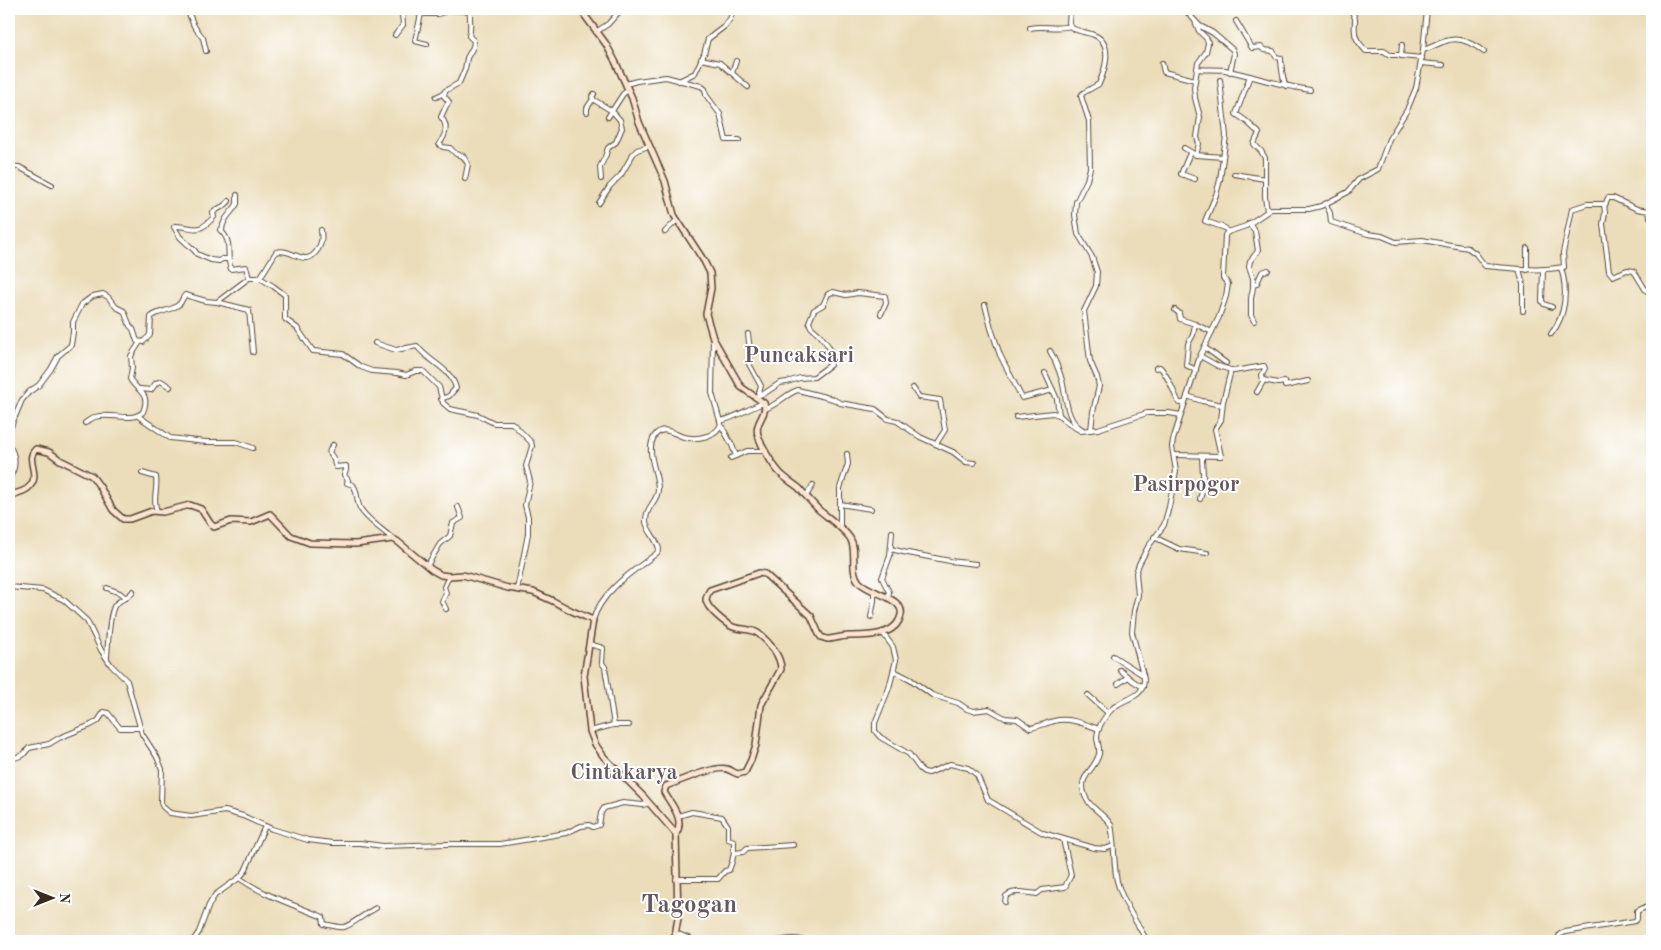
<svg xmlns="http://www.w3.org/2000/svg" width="1661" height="950" viewBox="0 0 1661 950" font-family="'Old Standard TT',serif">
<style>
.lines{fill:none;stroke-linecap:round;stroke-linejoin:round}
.street-casing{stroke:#554535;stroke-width:6}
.secondary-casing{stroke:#554535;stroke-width:8}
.street{stroke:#fff;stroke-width:4}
.secondary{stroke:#fce5d0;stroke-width:5}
.labels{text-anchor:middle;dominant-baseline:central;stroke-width:4;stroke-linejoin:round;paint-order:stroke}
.quarter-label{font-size:22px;font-weight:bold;fill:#67585f;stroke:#fff}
.district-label{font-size:25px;font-weight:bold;fill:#67585f;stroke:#fff}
</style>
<rect width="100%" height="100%" fill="#fff"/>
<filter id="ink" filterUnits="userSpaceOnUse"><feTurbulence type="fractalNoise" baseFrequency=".02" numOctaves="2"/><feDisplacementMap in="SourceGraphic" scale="10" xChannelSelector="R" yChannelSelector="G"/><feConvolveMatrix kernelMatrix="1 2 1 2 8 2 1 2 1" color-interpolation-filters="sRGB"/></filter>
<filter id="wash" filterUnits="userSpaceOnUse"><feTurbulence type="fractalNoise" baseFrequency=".0096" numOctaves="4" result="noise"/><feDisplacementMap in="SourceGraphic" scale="20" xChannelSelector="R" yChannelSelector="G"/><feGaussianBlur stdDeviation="1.12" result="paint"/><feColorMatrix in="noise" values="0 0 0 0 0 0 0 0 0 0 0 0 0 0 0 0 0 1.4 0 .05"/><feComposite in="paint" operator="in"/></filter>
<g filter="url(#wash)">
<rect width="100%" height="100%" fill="#ebddb9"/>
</g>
<g filter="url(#ink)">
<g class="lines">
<defs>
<g id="street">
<path d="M187 9 194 26 203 38 206 51"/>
<path d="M412 9 410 11 427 14H438L450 10 470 11"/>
<path d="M1070 9 1069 23 1072 28C1079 32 1087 32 1094 35 1114 43 1105 70 1099 84L1083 93 1081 96 1089 121 1090 168 1087 180 1076 202 1075 215 1078 234 1092 257 1097 272 1096 286 1084 311 1090 361 1097 377 1099 386 1093 412 1091 430"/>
<path d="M1184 9 1200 26 1213 33 1233 50 1234 54 1230 72"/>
<path d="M1350 9C1359 22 1353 20 1355 33 1355 40 1362 46 1366 51H1384L1390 55H1400"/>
<path d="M421 14 415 41 427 44"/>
<path d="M1195 21 1199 31 1207 39 1208 43 1206 52 1198 63 1194 87 1195 98 1200 117 1197 137 1199 144 1196 155"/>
<path d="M1236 21 1252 48 1261 47 1264 50 1273 51 1276 57 1281 58C1281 64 1283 81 1286 86"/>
<path d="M1030 28C1043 25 1058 30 1070 26"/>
<path d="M596 32 608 24 618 13"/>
<path d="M395 35 403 25 402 14 410 11"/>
<path d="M1402 45 1401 56 1422 58"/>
<path d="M1423 50C1431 48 1438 43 1446 41 1459 36 1474 44 1484 52"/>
<path d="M701 59 720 63 748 87"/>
<path d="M1162 63 1164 72 1195 80"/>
<path d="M1421 63 1443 65"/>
<path d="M1197 69C1206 70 1216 69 1225 70 1253 76 1281 86 1310 90"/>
<path d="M732 73 736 61"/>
<path d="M1250 76 1236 114 1246 121 1259 133 1254 144 1261 151 1265 158V197L1267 211"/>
<path d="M1220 80 1226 136 1220 180 1216 195 1205 221 1225 228 1228 232"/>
<path d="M679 81 695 73 704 54 708 39 725 26 730 19 734 9"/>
<path d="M626 84 637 81 666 77 701 86 705 89 706 95 720 114 726 140H739"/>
<path d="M594 94 592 97 594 100 612 111 620 120 622 128 616 142 608 148 605 157 600 167 601 179"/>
<path d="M436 97 444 93"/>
<path d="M587 112V108L593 99"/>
<path d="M608 117 623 94 628 90"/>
<path d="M1184 148 1196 155 1223 157"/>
<path d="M1190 153 1181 174 1195 179"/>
<path d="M9 166 19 167 52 185"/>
<path d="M1234 174 1265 179"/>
<path d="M465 179 468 164 463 156 456 154 450 148 443 147 439 144C446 135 449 126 441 117L446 106 449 102 444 96 445 91 459 83 465 69 467 58 473 47 474 41 469 36C472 26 469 18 470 9"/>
<path d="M237 195V204C231 214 223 218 222 230H220C234 242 225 255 231 269L246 267 249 278"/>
<path d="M599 203 610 186 621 175 633 154 637 150 649 146"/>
<path d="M1326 204 1330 213 1331 222 1368 234 1382 236 1396 242 1422 240 1468 248 1476 254 1485 266C1511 268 1537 272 1564 267L1563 253 1572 209 1587 204H1604L1605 213 1603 224 1609 271 1613 276 1627 270 1634 271 1645 289 1652 295"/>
<path d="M1605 205 1608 198H1613L1637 209 1649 211 1650 217"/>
<path d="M1249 223 1255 231 1258 251 1250 261 1249 266 1253 278V288L1251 298V315L1254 321"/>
<path d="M665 232 677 220"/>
<path d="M1527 248V270"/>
<path d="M228 259H222L219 261 211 260 197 254 195 251 180 237 174 227 175 226C196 226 196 236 214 217L213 213C217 208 225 207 229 201"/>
<path d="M1519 269 1523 284V311"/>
<path d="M1543 270 1542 301 1544 304 1552 307"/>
<path d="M260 278 276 252C291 247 304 268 316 252 322 245 322 238 321 230"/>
<path d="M1254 285 1257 283 1262 272 1268 270"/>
<path d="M217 302 249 310 253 352"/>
<path d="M985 305 991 328 1000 355 1022 398 1053 390"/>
<path d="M1175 310 1179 313 1180 319 1195 324 1193 335 1188 344 1186 365 1196 370"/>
<path d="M1195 324 1212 332"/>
<path d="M748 334 750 350 749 364 761 386 758 396"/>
<path d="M1551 334C1566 316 1568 290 1561 268"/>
<path d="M713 339 712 393 720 421"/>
<path d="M375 343 396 350 417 346C428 362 450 367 456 388L449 396 441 399"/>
<path d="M1204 347 1226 363"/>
<path d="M1050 351C1055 360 1059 370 1062 380 1066 395 1066 422 1082 429"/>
<path d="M1200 356 1218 366 1234 371 1264 366 1265 369 1262 375 1263 380 1278 383 1285 382V386L1308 381"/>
<path d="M1156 368 1160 367C1169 377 1173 391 1179 403H1185"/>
<path d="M1045 373 1057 399 1059 415"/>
<path d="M913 388 919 397 940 400 945 430 936 444"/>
<path d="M140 389 151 390 156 383 161 381 170 387"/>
<path d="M1257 392 1264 380"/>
<path d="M759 395 765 393 780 383 787 382 800 378 814 377 830 365 832 357 829 347 820 335 811 327 809 322 814 310 823 305 828 294 833 292 846 295 858 293 885 296 886 303 881 314"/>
<path d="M1187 396 1202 401 1222 405"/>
<path d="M765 409C779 404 787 393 798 390L833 399 840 403 875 409 888 419 897 421 920 437 953 452 966 462 974 463"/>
<path d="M138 416 170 438 206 442H236L253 448"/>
<path d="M1016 417 1053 413 1059 415 1069 424 1081 431 1098 429 1147 413H1169L1181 415"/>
<path d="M85 423C88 421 92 418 95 417 110 412 131 423 143 412 151 392 137 392 130 379L132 368 131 356 140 342"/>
<path d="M721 425 732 445 736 456"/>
<path d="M9 431 22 400 29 392 39 385 51 369 58 356 71 345 73 332V322L82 304 93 296 103 294 108 297 116 307 124 311 130 326 133 329 137 341 143 342 150 335 151 317C159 310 169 312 178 305 182 303 182 298 185 295L206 301 217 302 249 278H260L273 286 285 295V319L297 328 313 351 343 354 361 367 372 371 397 373 406 375 416 371H423L439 387 443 403 450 409 478 415 494 423H512L531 442 532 446 526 466 530 481 525 505 528 517V534L517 590"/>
<path d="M9 445C16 456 17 467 9 478"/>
<path d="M333 445C326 455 331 452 334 460 334 462 335 465 336 467L346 466V470L344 475 348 480 347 483 353 485C358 491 356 500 360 508 366 519 383 530 393 539"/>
<path d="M1174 455 1221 456 1215 429 1221 420 1223 402 1231 370"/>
<path d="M731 458 747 451H766"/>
<path d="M142 473 156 477C158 490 152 499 157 511"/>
<path d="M9 484 11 491 15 493"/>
<path d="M806 496 813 485"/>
<path d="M1200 499C1206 481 1202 474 1202 456"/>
<path d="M840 504 871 509"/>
<path d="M840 528V488L848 464 847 454"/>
<path d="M1154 537 1179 549 1207 553"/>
<path d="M891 549 903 552 950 561 976 564"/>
<path d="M427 566 440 544 450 536 453 523 462 518 458 507"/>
<path d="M9 587 43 590 64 600 87 621 101 650 111 665 127 681 142 734 157 757 162 769 161 803 163 807 170 813 191 816 225 811 243 816 272 829 308 840 332 843H360L383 846 447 844H500L566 833 581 826 589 825 593 827 599 825 601 813 604 808 623 803 643 805 649 803"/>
<path d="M107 588 120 593 126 598"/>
<path d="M888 598 889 592 882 578 890 556 892 532"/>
<path d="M446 609 442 601 446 593 444 587 449 576"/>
<path d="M871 617 874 601V592"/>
<path d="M593 620C602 590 634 571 657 553L659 549C657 539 648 532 646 522 645 507 658 501 658 490 659 474 643 450 656 434 664 425 676 435 684 437 697 440 716 437 721 424L720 421C736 418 748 408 764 403"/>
<path d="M882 632 893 647 896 660 889 688 875 723V731L880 737 909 754 920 769 924 772 929 773 950 764 968 768 977 775 988 800 1043 833 1094 848 1105 849 1113 846"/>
<path d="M589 644 603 648 602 663 605 667 614 725"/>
<path d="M1113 656 1143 675"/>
<path d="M107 657C108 646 109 612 115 605 120 599 129 598 133 591"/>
<path d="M1120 670 1133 681 1143 687"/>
<path d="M894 671 910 679 932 695 958 703 967 709 973 711 989 709 1005 718 1017 719 1030 728C1038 727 1046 723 1054 721 1069 717 1085 724 1099 729"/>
<path d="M1118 684 1128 677"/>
<path d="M1088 695 1108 713"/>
<path d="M590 731 613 725H629"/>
<path d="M9 760 23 755 29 748 49 744 59 738 91 725 98 721 104 712 108 713 120 728H139"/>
<path d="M734 853 743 852 747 848 793 845"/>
<path d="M239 878C265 896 294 905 323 917L324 924C330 925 339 928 344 927 352 925 367 912 376 908"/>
<path d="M676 879H718L725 871 729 870C734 858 734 853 734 841L728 839V826L722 817 692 812 678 816"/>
<path d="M1005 902 1006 896C1015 889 1026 893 1037 894L1042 890 1065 887 1071 875 1063 839"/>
<path d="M676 933 695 941"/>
<path d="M193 941 199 932 209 905 215 895 239 878 245 871 265 826"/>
<path d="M775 941C785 940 795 937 804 941"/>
<path d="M1147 941C1136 921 1123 903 1117 881 1113 862 1115 843 1111 825 1105 814 1090 809 1085 796 1077 775 1095 771 1099 754 1100 749 1098 744 1097 739 1097 727 1105 716 1113 708 1125 697 1144 699 1144 679L1132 632 1134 611 1138 595 1136 573 1139 564 1148 547 1164 525 1169 507 1176 471 1172 447 1173 440 1200 356 1219 317 1226 296 1228 284 1223 278 1225 235 1228 232 1246 226 1271 209H1309L1321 206 1348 192 1359 179 1378 169 1389 139 1407 110 1416 88 1423 50 1427 9"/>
<path d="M1557 941 1560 934 1565 932 1635 921 1637 919V911L1652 904"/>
</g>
<g id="secondary">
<path d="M580 9 606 44 615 61 632 98 639 122 665 181 674 215 704 261 710 273 711 288 706 314 713 338 741 387 764 403C768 415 754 422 758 435 761 446 773 466 781 474 786 479 793 483 799 488 806 496 812 503 819 510 830 519 842 527 850 538 858 551 849 570 859 582 869 593 905 598 901 615 896 637 866 636 849 636 841 636 834 639 827 639L821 637 819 634 811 616 765 574 759 573 710 590C708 593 706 596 706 600 707 609 726 624 733 627 741 630 752 628 759 634 769 642 781 656 781 669L761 705 756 745 751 760 745 772 738 774C734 773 731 770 727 769 716 765 677 782 666 786L664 792C672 806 685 819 676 834"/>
<path d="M9 497C15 492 25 493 30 486 41 474 24 459 36 449L49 452 60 460 92 476 100 487 113 510 123 519H130L152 511 163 512 190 505 201 509 210 523 214 527 231 521 251 522 270 514 291 536 310 543 356 544 393 539 397 541 432 570 441 575 449 576 463 575 508 588 533 592 553 601 572 611 593 620 584 676 590 731 595 744 604 757 643 796 676 834 678 918 674 941"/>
</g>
</defs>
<use href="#street" class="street-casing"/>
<use href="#secondary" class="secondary-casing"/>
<use href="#street" class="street"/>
<use href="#secondary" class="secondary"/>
</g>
</g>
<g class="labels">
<g class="quarter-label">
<text x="799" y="356">Puncaksari</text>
<text x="1186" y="485">Pasirpogor</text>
<text x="624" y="773">Cintakarya</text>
</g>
<g class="district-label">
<text x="689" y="905">Tagogan</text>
</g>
</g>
<rect width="1661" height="950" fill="none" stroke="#fff" stroke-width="30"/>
<g transform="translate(52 898) rotate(90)" stroke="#ffffff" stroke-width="4" paint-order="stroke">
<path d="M0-4L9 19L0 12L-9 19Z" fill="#3b2a1e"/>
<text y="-8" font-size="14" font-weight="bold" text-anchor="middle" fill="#3b2a1e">N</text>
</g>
</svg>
